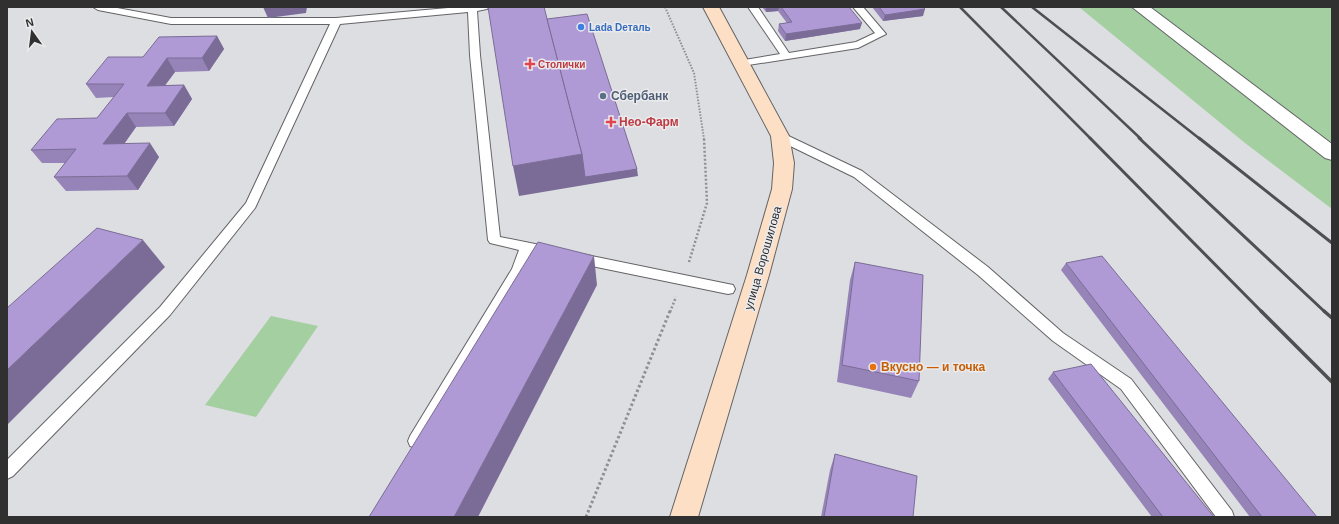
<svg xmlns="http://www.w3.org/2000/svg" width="1339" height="524" viewBox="0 0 1339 524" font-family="Arial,sans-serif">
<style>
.green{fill:#a3cfa1}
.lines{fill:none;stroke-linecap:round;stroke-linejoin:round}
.service-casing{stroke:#646467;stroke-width:2}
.minor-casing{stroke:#646467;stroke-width:2}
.secondary-casing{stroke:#646467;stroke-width:2}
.path-far2{stroke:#909092;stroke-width:2;stroke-dasharray:1.5 1.5;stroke-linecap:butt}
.path-far1{stroke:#909092;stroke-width:2.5;stroke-dasharray:2 2;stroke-linecap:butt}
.path{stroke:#909092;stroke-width:3;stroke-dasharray:2.5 2.5;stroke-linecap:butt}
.service{fill:#fff;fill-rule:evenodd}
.minor{fill:#fff;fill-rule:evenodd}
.secondary{fill:#fcdfc4;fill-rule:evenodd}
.rail-far2{stroke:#4f4f51;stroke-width:2.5}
.rail-far1{stroke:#4f4f51;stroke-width:3}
.rail{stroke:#4f4f51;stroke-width:3.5}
.wall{fill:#9684b8}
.shaded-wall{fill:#7a6c96}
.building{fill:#af9ad6;stroke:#7a6c96}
.shop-dot{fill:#3f7fe0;stroke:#ebebee;stroke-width:1.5}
.health-dot{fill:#e0444e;stroke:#ebebee;stroke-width:1.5}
.service-dot{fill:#5c6f8a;stroke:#ebebee;stroke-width:1.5}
.food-dot{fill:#e8710a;stroke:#ebebee;stroke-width:1.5}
.labels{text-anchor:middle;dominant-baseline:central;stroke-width:3;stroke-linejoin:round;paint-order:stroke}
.far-shop-label{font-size:10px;font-weight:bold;fill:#366cbe;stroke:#ebebee;text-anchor:start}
.far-health-label{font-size:10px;font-weight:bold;fill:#be3a42;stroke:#ebebee;text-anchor:start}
.service-label{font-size:12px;font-weight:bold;fill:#4e5e75;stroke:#ebebee;text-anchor:start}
.health-label{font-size:12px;font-weight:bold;fill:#be3a42;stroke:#ebebee;text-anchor:start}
.street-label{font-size:12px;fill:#303031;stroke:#ebebee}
.food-label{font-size:12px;font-weight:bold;fill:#c56008;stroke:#ebebee;text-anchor:start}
</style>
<rect width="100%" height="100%" fill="#dddee1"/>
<g class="green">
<path d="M1079 7H1332V209L1245 143Z"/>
<path d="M271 316 318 326 256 417 205 405Z"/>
</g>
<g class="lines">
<defs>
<g id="service">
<path d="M93 7H112L171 18H336L459 7H489L487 9 477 11 480 55 500 237 550 247 555 249 556 252 555 255 550 257 531 253 523 274 422 446 416 448 410 446 408 441 410 436 512 269 519 250 490 243 488 240 470 55 468 12 340 24 255 208 170 315 13 476 7 479V460L160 307 246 203 330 24H171L98 10Z"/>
<path d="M748 7H758L789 53 856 42 875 33 853 7H863L886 34 858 48 742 66 737 63 738 61 780 54Z"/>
<path d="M780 132 862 171 988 267 1063 333 1131 379 1232 511 1234 517H1216L1121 389 1053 341 978 275 854 177 776 139 774 136 776 133Z"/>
<path d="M577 253 728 284 733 285 735 289 733 293 728 294 577 263 572 261 571 258 572 255Z"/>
</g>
<path id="minor" d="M1132 7H1150L1332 144V160L1325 158Z"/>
<path id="secondary" d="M703 7H719L789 136 794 163 792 189 769 275 698 517H670L747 275 772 189 774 163 771 136Z"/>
</defs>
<use href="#service" class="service-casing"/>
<use href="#minor" class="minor-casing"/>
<use href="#secondary" class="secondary-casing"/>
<path class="path-far2" d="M665 7 694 73 704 139"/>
<g class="path-far1">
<path d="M689 262 707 203 704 138"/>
<path d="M670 312 676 297"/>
</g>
<path class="path" d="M586 517 670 311"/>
<use href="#service" class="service"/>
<use href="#minor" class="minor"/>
<use href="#secondary" class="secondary"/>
<g class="rail-far2">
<path d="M960 7 1091 139"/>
<path d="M1001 7 1141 139"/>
<path d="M1032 7 1200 139"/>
</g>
<g class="rail-far1">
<path d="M1090 138 1262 312"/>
<path d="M1139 138 1325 312"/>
<path d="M1199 138 1332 243"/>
</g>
<g class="rail">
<path d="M1261 311 1332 382"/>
<path d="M1324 311 1332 318"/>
</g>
</g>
<g class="wall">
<path d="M762 7H849L860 29 785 41 778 31 779 24 787 23 778 11 766 12Z"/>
<path d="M872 7H923V16L883 21Z"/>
<path d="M217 36 224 49 209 71 175 72 165 85H184L192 99 174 126 136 127 124 144 159 157 138 190 66 191 54 177 65 163H42L31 150 97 118 114 97 96 98 86 84 143 57Z"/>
<path d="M855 262 919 381 911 398 837 382 850 280Z"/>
<path d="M1066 263 1317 517H1250L1061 270Z"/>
<path d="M1053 372 1214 517H1152L1048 379Z"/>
<path d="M835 454 913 517H821L830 470Z"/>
</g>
<g class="shaded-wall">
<path d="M263 7H307L306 13 268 18Z"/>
<path d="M766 7H779L778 11 766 12Z"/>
<path d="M925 9 923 16 883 21 885 15Z"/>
<path d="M862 23 860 29 785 41 786 34Z"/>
<path d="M217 36 224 49 209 71 202 58Z"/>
<path d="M167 58 175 72 155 99 147 86Z"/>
<path d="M184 85 192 99 174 126 165 113Z"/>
<path d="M127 113 136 127 114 158 103 144Z"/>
<path d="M150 143 159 157 138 190 127 176Z"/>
<path d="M582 154 637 169 638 176 519 196 513 166Z"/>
<path d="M143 240 165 267 7 425V370Z"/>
<path d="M594 256 597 285 478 517H454Z"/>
</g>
<g class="building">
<path d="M488 7H544L582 154 513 166Z"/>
<path d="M781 7H849L862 23 786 34 779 24 792 22Z"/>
<path d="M879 7H923L925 9 885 15Z"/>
<path d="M587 14 637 169 585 177 582 154 547 19Z"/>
<path d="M217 36 202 58H167L147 86 184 85 165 113H127L103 144 150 143 127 176 54 177 76 149 31 150 57 119 97 118 124 84H86L108 57H143L159 37Z"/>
<path d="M97 228 143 240 7 370V308Z"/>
<path d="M538 242 594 256 454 517H369Z"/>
<path d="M1102 256 1317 517H1262L1066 263Z"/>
<path d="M855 262 923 275 919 381 842 365Z"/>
<path d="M1091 364 1214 517H1163L1053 372Z"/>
<path d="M835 454 917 476 913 517H824Z"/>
</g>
<circle class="shop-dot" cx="581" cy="27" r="4"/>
<g class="health-dot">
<path d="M528 58h4v4h4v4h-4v4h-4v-4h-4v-4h4z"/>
<path d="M609 116h4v4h4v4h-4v4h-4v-4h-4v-4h4z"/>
</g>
<circle class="service-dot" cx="603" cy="96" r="4"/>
<circle class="food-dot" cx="873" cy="367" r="4"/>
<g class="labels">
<g class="far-shop-label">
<text x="589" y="27">Lada Dеталь</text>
</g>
<g class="far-health-label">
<text x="538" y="64">Столички</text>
</g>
<g class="service-label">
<text x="611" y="96">Сбербанк</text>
</g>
<g class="health-label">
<text x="619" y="122">Нео-Фарм</text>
</g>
<g class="street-label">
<text transform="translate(763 258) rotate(-74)">улица Ворошилова</text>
</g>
<g class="food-label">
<text x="881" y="367">Вкусно — и точка</text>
</g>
</g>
<rect width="1339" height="524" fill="none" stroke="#303031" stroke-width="16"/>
<g transform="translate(32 32) rotate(346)" stroke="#ebebee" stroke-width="3" paint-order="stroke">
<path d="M0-3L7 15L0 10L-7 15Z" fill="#303031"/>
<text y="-6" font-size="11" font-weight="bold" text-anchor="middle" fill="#303031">N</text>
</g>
</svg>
